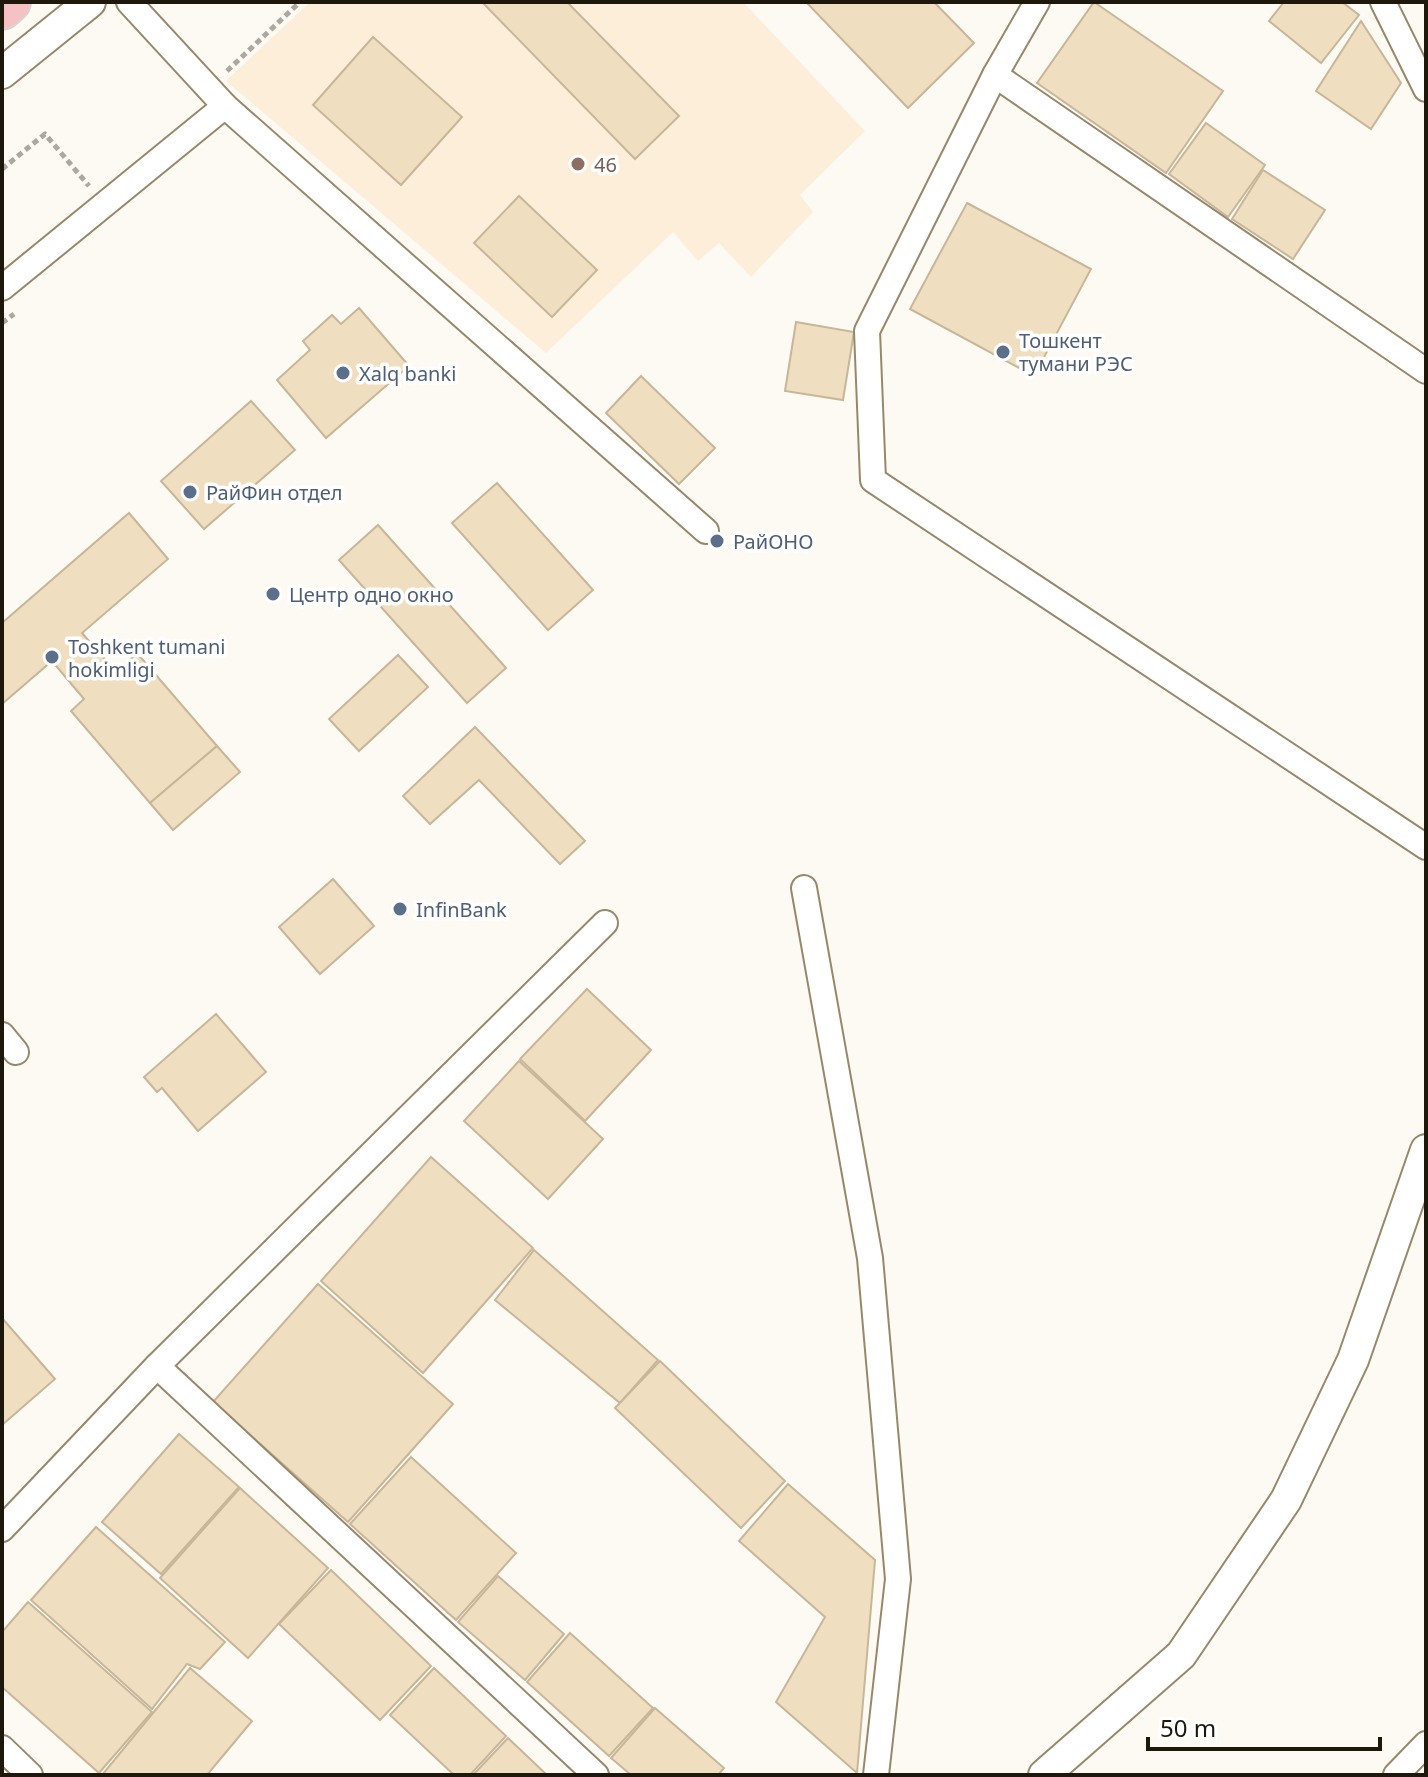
<svg xmlns="http://www.w3.org/2000/svg" width="1428" height="1777" viewBox="0 0 1428 1777" font-family="'Noto Sans',sans-serif">
<style>
.built{fill:#fceed8}
.building{fill:#f0dec0;stroke:#c7b698;stroke-width:2}
.lines{fill:none;stroke-linecap:round;stroke-linejoin:round}
.minor-casing{stroke:#98886b;stroke-width:28}
.tertiary-casing{stroke:#98886b;stroke-width:34}
.primary-casing{stroke:#d6d5d3;stroke-width:42}
.path{stroke:#aca8a0;stroke-width:5;stroke-dasharray:6 4;stroke-linecap:butt}
.minor{stroke:#fff;stroke-width:24}
.tertiary{stroke:#fff;stroke-width:30}
.primary{stroke:#f6c1c2;stroke-width:38}
.education-dot{fill:#8d6e63;stroke:#fff;stroke-width:3}
.service-dot{fill:#5c6f8a;stroke:#fff;stroke-width:3}
.labels{text-anchor:middle;dominant-baseline:central;stroke-width:7;stroke-linejoin:round;paint-order:stroke}
.education-label{font-size:20px;fill:#785e54;stroke:#fff;text-anchor:start}
.service-label{font-size:20px;fill:#4e5e75;stroke:#fff;text-anchor:start}
</style>
<rect width="100%" height="100%" fill="#fdfaf4"/>
<path class="built" d="M310 2H743L865 131 800 195 813 212 751 277 719 243 698 261 673 232 546 353 226 81Z"/>
<g class="building">
<path d="M482 2H567L679 116 635 159Z"/>
<path d="M806 2H934L974 43 908 108Z"/>
<path d="M1094 2 1223 91 1166 173 1037 83Z"/>
<path d="M1284 2H1342L1359 15 1321 63 1269 21Z"/>
<path d="M1361 21 1401 83 1371 129 1316 91Z"/>
<path d="M373 37 462 117 401 185 313 105Z"/>
<path d="M1206 123 1265 165 1228 217 1169 174Z"/>
<path d="M1263 170 1325 210 1293 259 1232 219Z"/>
<path d="M519 196 597 270 552 317 474 243Z"/>
<path d="M967 203 1091 269 1034 376 910 309Z"/>
<path d="M359 308 409 366 326 438 277 380 310 350 303 341 332 315 341 324Z"/>
<path d="M796 322 854 332 843 400 785 391Z"/>
<path d="M641 376 715 448 679 484 606 413Z"/>
<path d="M251 401 295 450 204 529 161 481Z"/>
<path d="M497 483 593 590 548 630 452 523Z"/>
<path d="M129 513 168 559 82 633 116 672 137 653 217 746 150 803 71 711 84 699 52 661 2 704V623Z"/>
<path d="M378 525 506 668 467 703 339 560Z"/>
<path d="M398 655 428 687 359 751 329 719Z"/>
<path d="M475 727 585 841 560 864 479 780 430 824 403 796Z"/>
<path d="M217 746 240 772 173 830 150 803Z"/>
<path d="M333 879 374 926 320 974 279 927Z"/>
<path d="M587 989 651 1050 585 1121 520 1059Z"/>
<path d="M216 1014 266 1072 198 1131 162 1088 157 1092 144 1077Z"/>
<path d="M519 1061 603 1139 548 1199 464 1121Z"/>
<path d="M431 1157 533 1248 423 1373 321 1281Z"/>
<path d="M534 1250 658 1360 620 1403 495 1300Z"/>
<path d="M318 1284 453 1404 348 1522 213 1402Z"/>
<path d="M2 1318 55 1379 2 1425Z"/>
<path d="M660 1361 785 1481 741 1528 615 1408Z"/>
<path d="M179 1434 239 1487 161 1574 102 1522Z"/>
<path d="M411 1457 516 1553 456 1620 350 1524Z"/>
<path d="M788 1484 875 1560 857 1773 776 1702 825 1617 739 1541Z"/>
<path d="M240 1488 328 1568 248 1658 160 1578Z"/>
<path d="M96 1527 225 1642 200 1669 187 1664 152 1709 31 1600Z"/>
<path d="M331 1570 431 1666 380 1720 279 1624Z"/>
<path d="M498 1576 564 1634 525 1680 458 1622Z"/>
<path d="M28 1602 152 1712 99 1773 2 1687V1632Z"/>
<path d="M570 1633 653 1708 609 1756 527 1682Z"/>
<path d="M190 1668 252 1721 207 1775H102Z"/>
<path d="M434 1668 506 1736 470 1775H454L390 1715Z"/>
<path d="M655 1708 724 1768 718 1775H631L611 1758Z"/>
<path d="M508 1738 547 1775H473Z"/>
</g>
<g class="lines">
<defs>
<g id="minor">
<path d="M129 2 225 106 706 531"/>
<path d="M1037 2 995 75 867 331 873 480 1426 847"/>
<path d="M1383 2 1426 89"/>
<path d="M995 75 1426 371"/>
<path d="M2 288 225 106"/>
<path d="M804 888 870 1258 898 1579 876 1775"/>
<path d="M2 1035 16 1052"/>
<path d="M157 1366 596 1775"/>
<path d="M2 1529 157 1366 605 923"/>
<path d="M2 1748 30 1775"/>
<path d="M1396 1775 1426 1744"/>
</g>
<g id="tertiary">
<path d="M2 73 90 2"/>
<path d="M1044 1775 1181 1655 1286 1500 1353 1360 1426 1150"/>
</g>
<path id="primary" d="M2 10 11 2"/>
</defs>
<use href="#minor" class="minor-casing"/>
<use href="#tertiary" class="tertiary-casing"/>
<use href="#primary" class="primary-casing"/>
<g class="path">
<path d="M227 71 300 2"/>
<path d="M2 169 45 134 89 186"/>
<path d="M2 323 14 314"/>
</g>
<use href="#minor" class="minor"/>
<use href="#tertiary" class="tertiary"/>
<use href="#primary" class="primary"/>
</g>
<circle class="education-dot" cx="578" cy="164" r="8"/>
<g class="service-dot">
<circle cx="1003" cy="352" r="8"/>
<circle cx="343" cy="373" r="8"/>
<circle cx="190" cy="492" r="8"/>
<circle cx="717" cy="541" r="8"/>
<circle cx="273" cy="594" r="8"/>
<circle cx="52" cy="657" r="8"/>
<circle cx="400" cy="909" r="8"/>
</g>
<g class="labels">
<g class="education-label">
<text x="594" y="164">46</text>
</g>
<g class="service-label">
<text x="1019" y="340">Тошкент<tspan x="1019" dy="23">тумани РЭС</tspan></text>
<text x="359" y="373">Xalq banki</text>
<text x="206" y="492">РайФин отдел</text>
<text x="733" y="541">РайОНО</text>
<text x="289" y="594">Центр одно окно</text>
<text x="68" y="646">Toshkent tumani<tspan x="68" dy="23">hokimligi</tspan></text>
<text x="416" y="909">InfinBank</text>
</g>
</g>
<rect width="1428" height="1777" fill="none" stroke="#1d170c" stroke-width="8"/>
<path d="M1148 1737v12h232v-12" fill="none" stroke="#1d170c" stroke-width="4"/>
<text x="1160" y="1737" font-size="24" fill="#1d170c" stroke="#ffffff" stroke-width="6" paint-order="stroke">50 m</text>
</svg>
